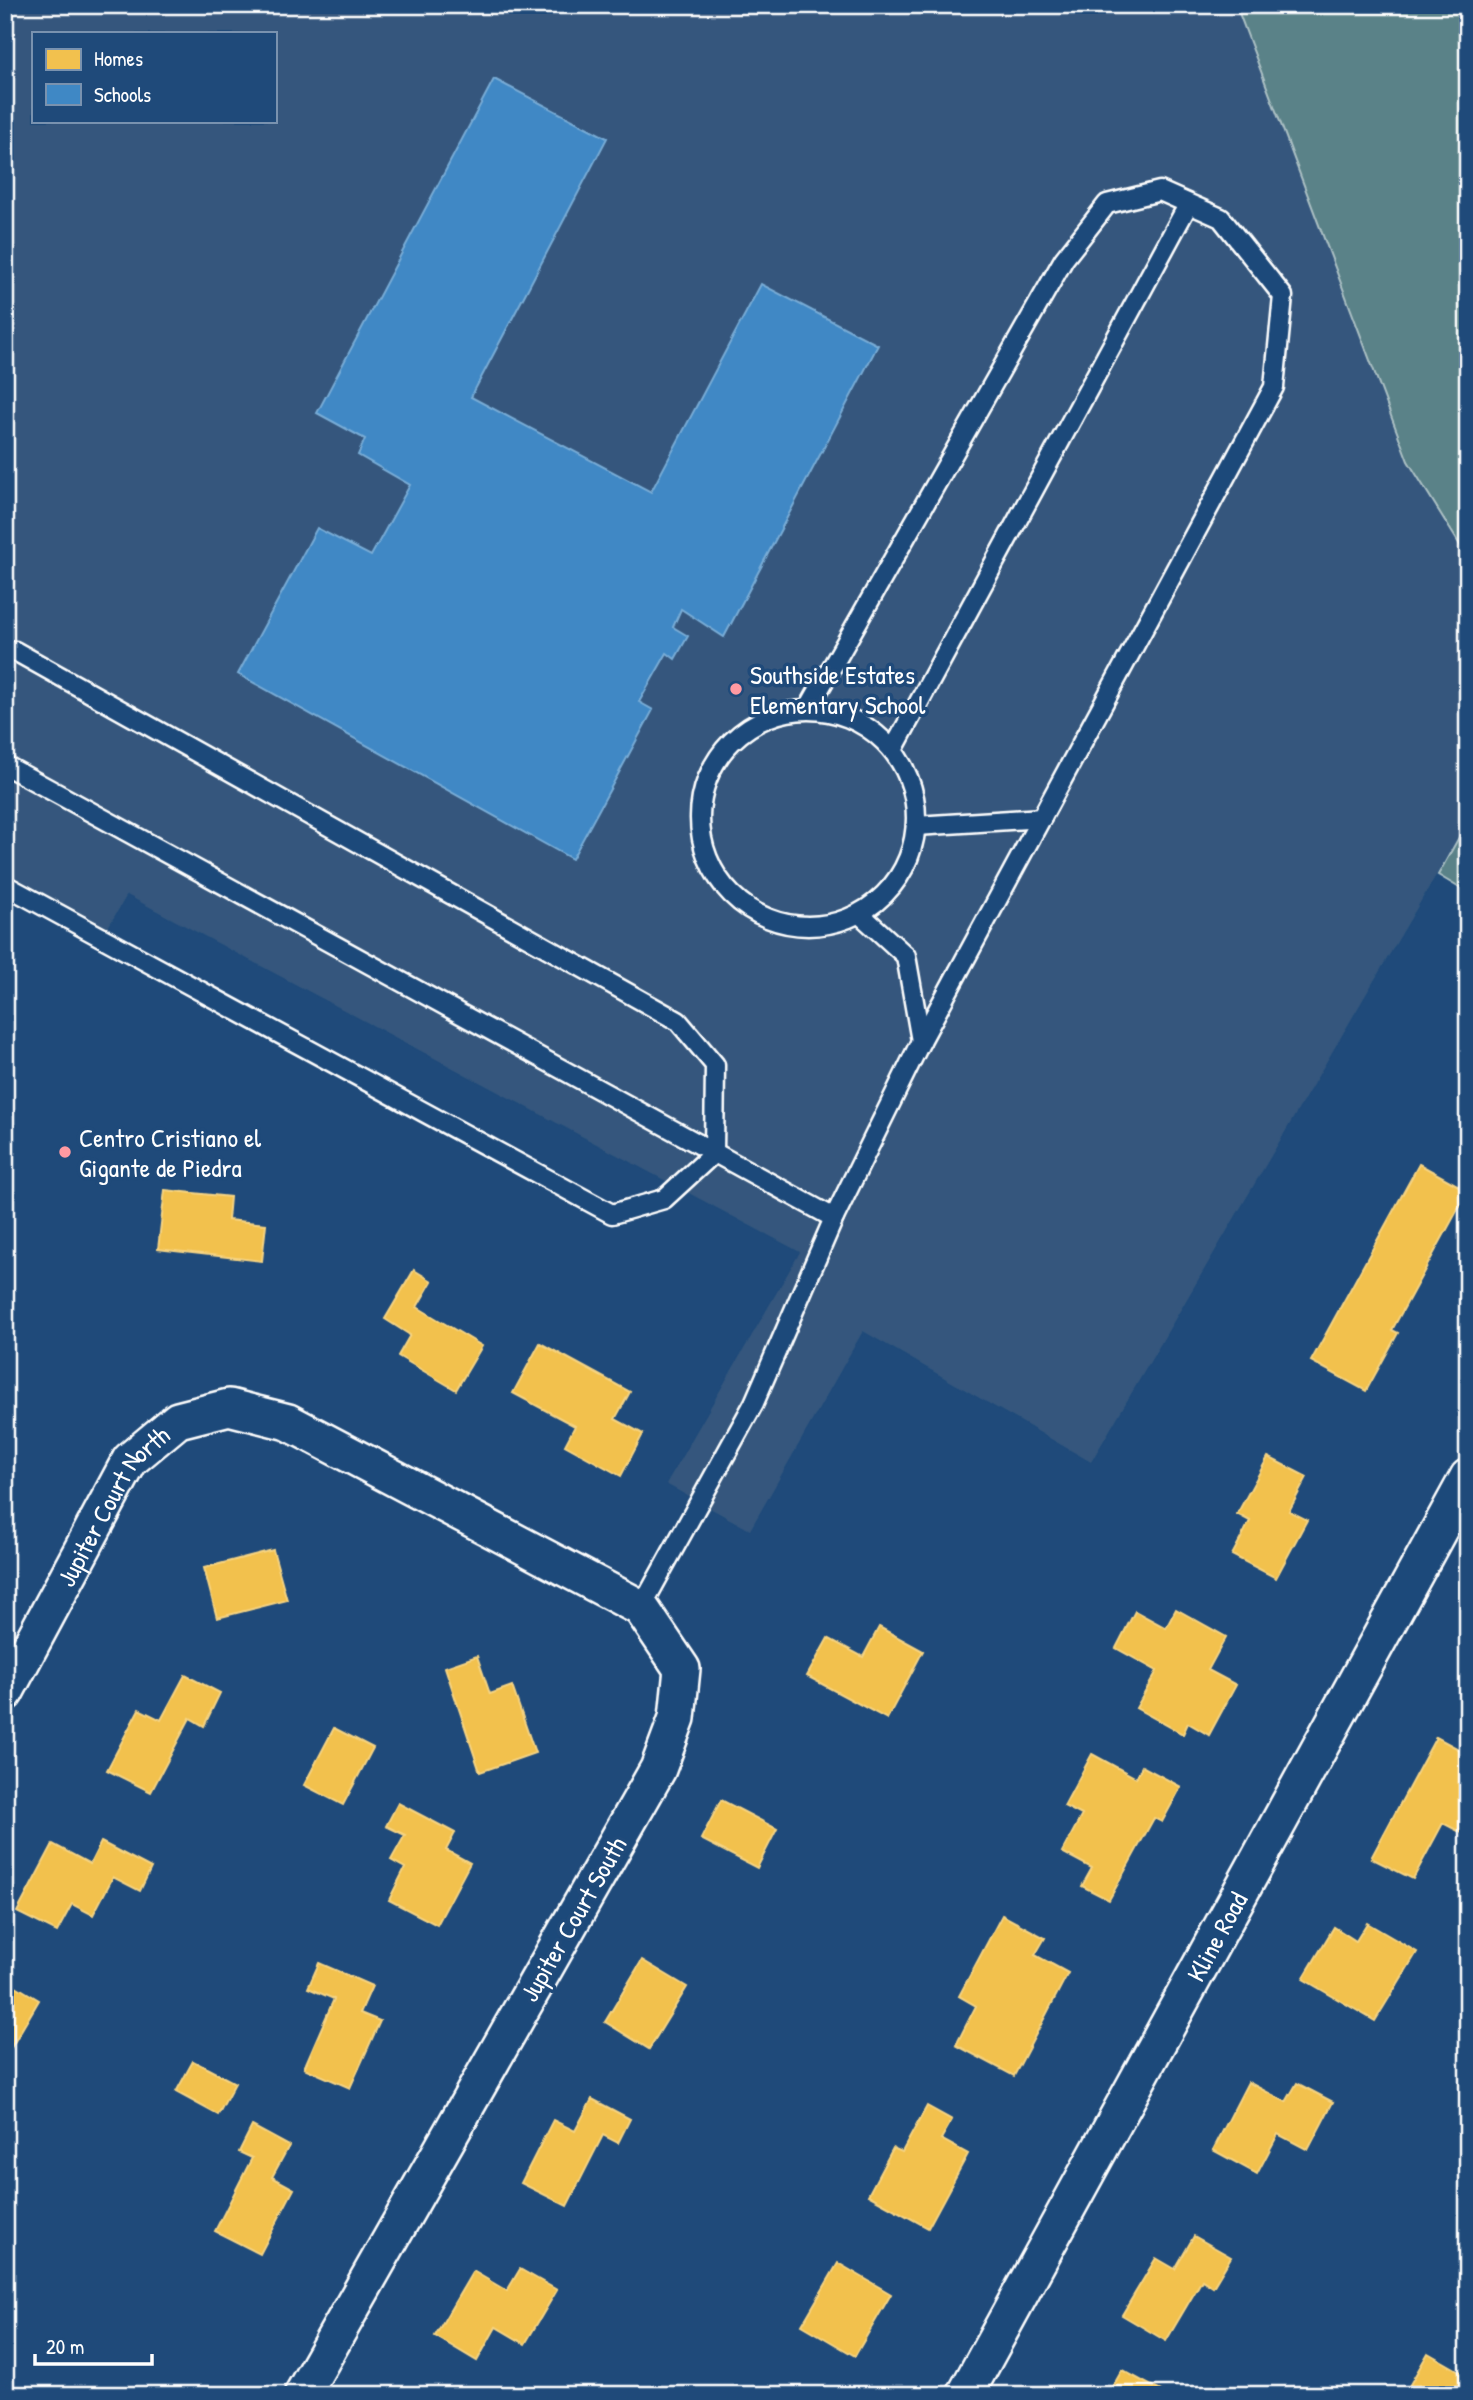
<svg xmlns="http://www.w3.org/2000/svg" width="1473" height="2400" viewBox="0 0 1473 2400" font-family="'Patrick Hand',sans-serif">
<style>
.built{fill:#34577d;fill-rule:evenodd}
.green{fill:#5a8288;stroke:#acc0c4;stroke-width:2}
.homes{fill:#f2c14e;stroke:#f6d483;stroke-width:2}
.schools{fill:#3f88c5;stroke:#79acd6;stroke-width:2}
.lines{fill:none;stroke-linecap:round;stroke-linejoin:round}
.service-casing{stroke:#fff;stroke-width:23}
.minor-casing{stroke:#fff;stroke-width:40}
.service{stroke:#1f4a7a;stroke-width:18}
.minor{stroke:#1f4a7a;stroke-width:35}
.poi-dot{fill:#ff9aa2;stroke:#1f4a7a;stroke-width:2.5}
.labels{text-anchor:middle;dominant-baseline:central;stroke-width:7;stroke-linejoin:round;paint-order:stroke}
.poi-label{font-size:26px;fill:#fff;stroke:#1f4a7a;text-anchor:start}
.street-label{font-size:26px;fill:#fff;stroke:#1f4a7a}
</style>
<rect width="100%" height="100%" fill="#1f4a7a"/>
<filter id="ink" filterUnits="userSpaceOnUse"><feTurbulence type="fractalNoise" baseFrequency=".0143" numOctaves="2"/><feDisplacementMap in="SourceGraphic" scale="14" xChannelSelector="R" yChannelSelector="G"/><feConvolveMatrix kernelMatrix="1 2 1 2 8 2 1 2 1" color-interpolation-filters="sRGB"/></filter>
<g filter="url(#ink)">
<path class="built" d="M5 5H1236L1408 461 1468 558V821L1091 1462 863 1331 750 1530 666 1484 800 1252 127 895 97 946 5 896ZM33 33H275V121H33Z"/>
<g class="green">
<path d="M1236 5H1468V558L1408 461Z"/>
<path d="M1468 821V893L1438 875Z"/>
</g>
<g class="homes">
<path d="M1419 1164 1468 1191 1392 1330 1398 1333 1366 1391 1311 1361Z"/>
<path d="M165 1190 230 1197 228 1220 266 1224 262 1261 158 1249Z"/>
<path d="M414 1270 432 1281 417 1307 482 1346 456 1390 398 1356 410 1335 385 1319Z"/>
<path d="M540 1343 630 1392 615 1419 643 1434 621 1476 565 1445 575 1426 513 1393Z"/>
<path d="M1268 1457 1307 1477 1289 1511 1307 1520 1276 1578 1232 1555 1250 1521 1237 1514Z"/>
<path d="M273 1550 287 1600 217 1618 204 1568Z"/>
<path d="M1176 1609 1226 1637 1208 1670 1236 1685 1209 1735 1188 1723 1183 1734 1136 1708 1157 1671 1116 1648 1135 1611 1166 1628Z"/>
<path d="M879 1627 923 1651 887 1719 807 1676 828 1638 863 1657Z"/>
<path d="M477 1656 490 1694 512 1686 535 1753 480 1772 445 1667Z"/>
<path d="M185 1675 220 1693 204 1726 190 1718 151 1792 107 1770 139 1709 161 1720Z"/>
<path d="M334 1728 373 1748 343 1805 304 1785Z"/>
<path d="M1436 1737 1468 1754V1836L1443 1823 1413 1879 1371 1858Z"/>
<path d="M1092 1754 1136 1778 1142 1766 1181 1787 1162 1822 1154 1818 1109 1900 1082 1886 1092 1868 1062 1852 1082 1815 1064 1806Z"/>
<path d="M721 1800 777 1829 757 1868 701 1839Z"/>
<path d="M398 1803 455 1833 446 1850 470 1863 437 1925 389 1900 405 1868 391 1860 405 1835 386 1826Z"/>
<path d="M101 1842 151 1868 140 1891 113 1877 93 1915 72 1904 57 1932 17 1912 53 1844 90 1864Z"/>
<path d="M1002 1915 1045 1938 1035 1955 1068 1973 1014 2076 956 2045 976 2006 959 1996Z"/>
<path d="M1367 1923 1417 1952 1375 2021 1303 1979 1334 1927 1356 1941Z"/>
<path d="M642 1960 687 1987 649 2049 605 2022Z"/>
<path d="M319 1963 372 1986 360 2013 380 2021 350 2088 304 2068 334 1999 308 1988Z"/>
<path d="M6 1980 39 2000 5 2058V1982Z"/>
<path d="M193 2061 235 2083 218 2115 176 2092Z"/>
<path d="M1248 2082 1286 2102 1297 2083 1333 2102 1308 2150 1278 2134 1257 2174 1213 2150Z"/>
<path d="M592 2099 630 2119 618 2143 603 2135 567 2206 521 2183 553 2120 575 2131Z"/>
<path d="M927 2106 952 2120 941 2139 968 2154 928 2228 868 2195 893 2148 902 2152Z"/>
<path d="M252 2126 289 2146 272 2177 294 2189 260 2254 215 2231 252 2158 239 2152Z"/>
<path d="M1194 2236 1231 2257 1213 2287 1202 2280 1166 2341 1122 2315 1156 2258 1175 2269Z"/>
<path d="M838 2263 891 2294 855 2356 802 2325Z"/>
<path d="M520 2269 557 2290 525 2344 496 2327 477 2361 435 2336 473 2271 507 2291Z"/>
<path d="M1428 2353 1468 2376V2395H1404Z"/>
<path d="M1122 2370 1168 2395H1108Z"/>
</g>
<path class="schools" d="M494 79 607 138 471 397 651 492 761 284 878 345 724 637 681 609 673 627 688 636 675 659 667 653 639 702 653 710 572 859 238 674 317 528 371 556 410 485 358 455 365 439 317 413Z"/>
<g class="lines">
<defs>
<g id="service">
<path d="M5 652 15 651 678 1021 715 1065 714 1153 664 1199 612 1214 5 885"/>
<circle cx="808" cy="818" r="108"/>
<path d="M893 750 1188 205"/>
<path d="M5 765 834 1218"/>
<path d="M916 826 1042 818"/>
<path d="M860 914 906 956 921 1041"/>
<path d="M641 1608 754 1403 834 1218 921 1041 1274 387 1283 296 1221 218 1160 191 1107 204 1064 259 808 709"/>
</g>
<g id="minor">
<path id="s1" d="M5 1693 130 1460 178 1420 229 1407 288 1422 641 1608 682 1669 677 1718 658 1769 302 2395"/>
<path id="s2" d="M965 2395 1468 1477"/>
</g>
</defs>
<use href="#service" class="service-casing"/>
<use href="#minor" class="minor-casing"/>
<use href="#service" class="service"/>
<use href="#minor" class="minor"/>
</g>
</g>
<g class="poi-dot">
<circle cx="736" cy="689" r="7"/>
<circle cx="65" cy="1152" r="7"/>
</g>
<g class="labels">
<g class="poi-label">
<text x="750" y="674">Southside Estates<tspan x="750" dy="30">Elementary School</tspan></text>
<text x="79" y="1137">Centro Cristiano el<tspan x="79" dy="30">Gigante de Piedra</tspan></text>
</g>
<g class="street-label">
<text stroke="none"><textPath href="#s1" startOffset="217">Jupiter Court North</textPath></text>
<text transform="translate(573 1919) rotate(-60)">Jupiter Court South</text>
<text stroke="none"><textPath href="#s2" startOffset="523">Kline Road</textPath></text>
</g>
</g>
<rect width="1473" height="2400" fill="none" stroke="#1f4a7a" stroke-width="28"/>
<rect x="14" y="14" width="1445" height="2372" fill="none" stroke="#fff" stroke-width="2.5" filter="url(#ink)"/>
<rect x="32" y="32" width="245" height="91" fill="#1f4a7a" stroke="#7992af" stroke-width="2"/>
<rect x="46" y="49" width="35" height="21" fill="#f2c14e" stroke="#7992af" stroke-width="2"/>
<text x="94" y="66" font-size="21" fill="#ffffff">Homes</text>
<rect x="46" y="84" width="35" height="21" fill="#3f88c5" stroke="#7992af" stroke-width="2"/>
<text x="94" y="102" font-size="21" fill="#ffffff">Schools</text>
<path d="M35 2354v10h117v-10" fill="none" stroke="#ffffff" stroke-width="3.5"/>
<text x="46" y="2354" font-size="21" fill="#ffffff" stroke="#1f4a7a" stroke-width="5" paint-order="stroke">20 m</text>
</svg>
